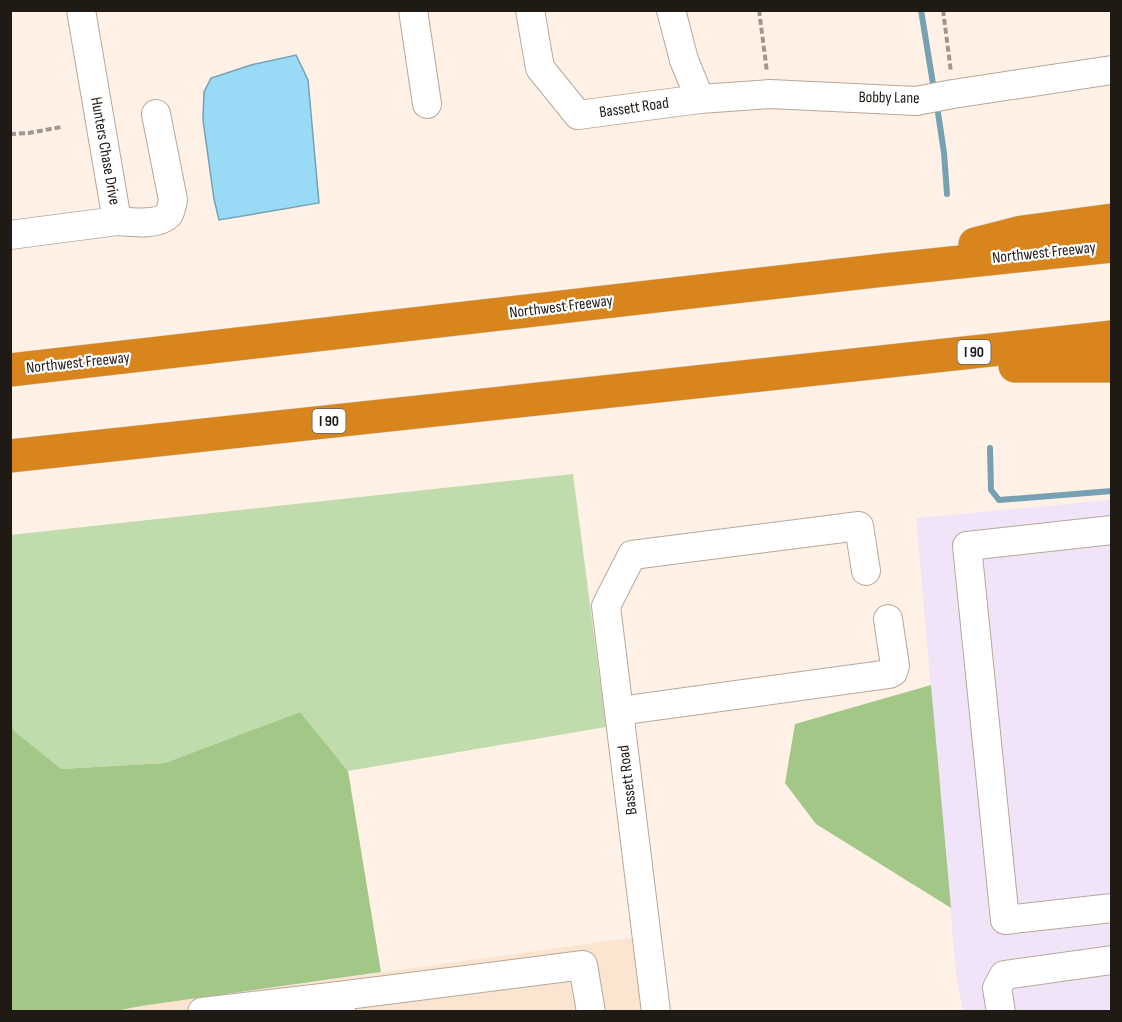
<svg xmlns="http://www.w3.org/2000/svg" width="1122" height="1022" viewBox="0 0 1122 1022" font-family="'Sofia Sans Condensed',sans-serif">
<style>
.built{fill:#fbe4d0}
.industrial{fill:#f2e4f8}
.green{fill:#c0dcac}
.forest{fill:#a2c787}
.water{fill:#99dbf7;stroke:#75a1b3;stroke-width:1.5}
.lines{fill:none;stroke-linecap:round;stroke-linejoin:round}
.stream{stroke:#75a1b3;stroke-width:6}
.minor-casing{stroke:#b7a799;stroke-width:30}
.highway-casing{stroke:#d7d6d5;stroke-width:34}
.path{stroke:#a2978e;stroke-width:4;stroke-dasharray:6 3;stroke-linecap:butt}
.minor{stroke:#fff;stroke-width:28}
.highway{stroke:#d9851d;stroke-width:33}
.labels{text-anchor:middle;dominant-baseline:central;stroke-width:4.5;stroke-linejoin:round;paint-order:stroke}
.shield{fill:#fff;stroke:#635f5b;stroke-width:1.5}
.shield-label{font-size:15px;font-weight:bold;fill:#201a15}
.street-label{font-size:16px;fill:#201a15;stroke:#fff}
</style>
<rect width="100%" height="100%" fill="#fff1e6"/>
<path class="built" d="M658 934 668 1012H111L141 1006Z"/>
<path class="industrial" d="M1111 500V1011H963L956 974 916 518Z"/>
<path class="green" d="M573 474 606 727 348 771 300 712 165 763 60 769 13 730 10 707V535Z"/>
<g class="forest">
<path d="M931 685 951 908 816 824 785 783 795 724Z"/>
<path d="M11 707 13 730 61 769 165 763 300 712 348 771 381 972 141 1006 111 1012 11 1011Z"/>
</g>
<path class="water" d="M296 55 308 80 319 203 219 220 214 199 203 120 204 92 211 78 251 65Z"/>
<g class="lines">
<g class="stream">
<path d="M921 10 934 90"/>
<path d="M937 106 944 153 947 194"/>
<path d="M990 448 991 490 999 500 1112 491"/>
</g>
<defs>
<g id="minor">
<path d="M413 10 427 104"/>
<path d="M530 10 540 68 578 115 700 99 770 94 916 101 953 94 1112 70"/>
<path d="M671 10 684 60 700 99"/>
<path d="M117 221C130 222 159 226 169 214 171 210 172 205 173 200L156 114"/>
<path d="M10 235 117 221 81 10"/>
<path d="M1112 530 967 546 1005 920 1112 908"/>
<path d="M619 711 889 674 893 672 895 666 888 619"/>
<path d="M339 996 583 965 591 1012"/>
<path d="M202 1012 339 996 341 1012"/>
<path d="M656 1012 606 606 632 555 859 526 866 571"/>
<path d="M1001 1012 997 988 1004 975 1112 960"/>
</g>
<g id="highway">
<path d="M975 244 1022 232 1112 220"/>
<path d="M1015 366H1112"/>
<path d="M10 370 884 270 1112 246"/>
<path d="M10 456 1112 337"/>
</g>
</defs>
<use href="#minor" class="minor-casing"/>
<use href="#highway" class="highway-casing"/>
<g class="path">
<path d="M759 10 767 72"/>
<path d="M943 10 951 72"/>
<path d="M10 134 29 133 61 127"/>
</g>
<use href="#minor" class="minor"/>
<use href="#highway" class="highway"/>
</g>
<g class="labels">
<g class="shield">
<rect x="957.5" y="340" width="33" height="24" rx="4.5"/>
<rect x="312.5" y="409" width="33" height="24" rx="4.5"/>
</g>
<g class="shield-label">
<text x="974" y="352">I 90</text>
<text x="329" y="421">I 90</text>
</g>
<g class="street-label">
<text transform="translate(889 98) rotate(1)">Bobby Lane</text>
<text transform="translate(634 108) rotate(-8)">Bassett Road</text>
<text transform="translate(105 151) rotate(80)">Hunters Chase Drive</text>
<text transform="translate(1044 253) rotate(-6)">Northwest Freeway</text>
<text transform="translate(561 307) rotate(-7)">Northwest Freeway</text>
<text transform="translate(78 363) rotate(-6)">Northwest Freeway</text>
<text transform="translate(628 780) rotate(-97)">Bassett Road</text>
</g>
</g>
<rect width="1122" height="1022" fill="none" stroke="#201a15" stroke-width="24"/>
</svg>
